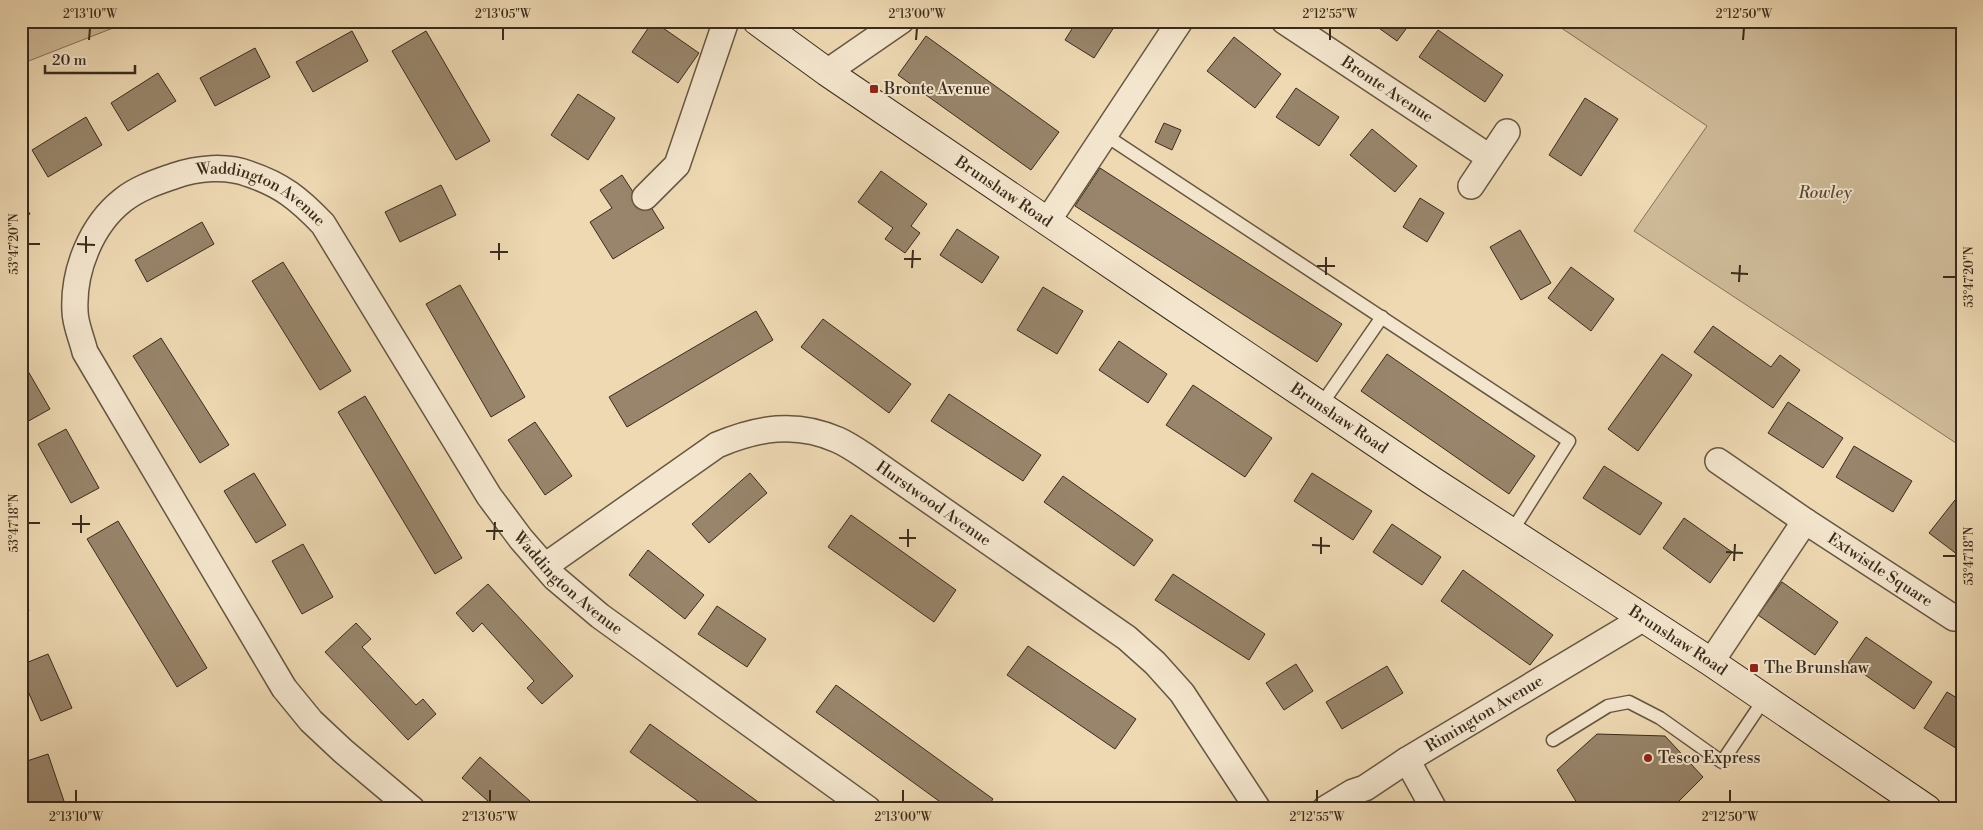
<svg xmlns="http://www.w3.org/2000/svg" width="1983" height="830" viewBox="0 0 1983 830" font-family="'Libre Bodoni',serif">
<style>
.green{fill:#cfbb99;stroke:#84735a}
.building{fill:#98856b;stroke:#3a2b1c}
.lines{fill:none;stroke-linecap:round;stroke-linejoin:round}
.lane-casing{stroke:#675642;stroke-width:15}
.street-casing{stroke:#675642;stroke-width:28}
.secondary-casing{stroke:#3a2b1c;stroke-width:30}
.lane{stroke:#f4e6ce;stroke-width:12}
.street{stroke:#f4e6ce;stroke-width:25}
.secondary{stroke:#f4e6ce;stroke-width:28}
.ticks{fill:none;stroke:#3a2b1c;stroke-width:2}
.poi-dot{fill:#8f2418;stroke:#f4e6ce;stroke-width:2}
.labels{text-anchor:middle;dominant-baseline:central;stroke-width:4;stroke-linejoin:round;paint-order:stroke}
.poi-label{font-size:16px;fill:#3a2b1c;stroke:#f4e6ce;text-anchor:start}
.street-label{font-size:16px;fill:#3a2b1c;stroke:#f4e6ce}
.park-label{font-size:16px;font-style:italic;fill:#584835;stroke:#f4e6ce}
.neatline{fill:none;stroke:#3a2b1c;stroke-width:2}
.ticks-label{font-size:12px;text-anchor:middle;fill:#3a2b1c}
</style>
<rect width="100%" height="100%" fill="#eed9b3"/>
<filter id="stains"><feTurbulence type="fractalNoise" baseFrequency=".004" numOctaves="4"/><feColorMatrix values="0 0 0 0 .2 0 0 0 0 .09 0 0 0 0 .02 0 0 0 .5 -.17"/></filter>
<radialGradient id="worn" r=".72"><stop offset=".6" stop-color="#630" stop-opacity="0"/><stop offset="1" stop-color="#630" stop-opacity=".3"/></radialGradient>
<g class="green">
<path d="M21 21H131L21 64Z"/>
<path d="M1551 21H1962V447L1634 231 1707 126Z"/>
</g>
<g class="building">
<path d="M534 21H547L544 28Z"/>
<path d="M653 21 699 53 678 83 632 52Z"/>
<path d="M1077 21H1118L1094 58 1065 40Z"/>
<path d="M1369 21H1412L1397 41Z"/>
<path d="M1438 30 1503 75 1485 102 1419 57Z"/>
<path d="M352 31 368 61 313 92 296 62Z"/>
<path d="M426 31 490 141 456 160 392 51Z"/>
<path d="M926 36 1059 132 1031 170 898 75Z"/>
<path d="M1234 37 1281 74 1255 108 1207 71Z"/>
<path d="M255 48 270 77 215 106 200 78Z"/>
<path d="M158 73 176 101 128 131 111 103Z"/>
<path d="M1296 88 1339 117 1319 146 1276 117Z"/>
<path d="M578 94 615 118 588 160 551 135Z"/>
<path d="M1585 98 1618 119 1581 176 1549 155Z"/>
<path d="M86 117 102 145 48 177 32 150Z"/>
<path d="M1164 123 1181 130 1172 150 1155 142Z"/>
<path d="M1372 129 1417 166 1395 192 1350 155Z"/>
<path d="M1100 168 1342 324 1317 362 1075 206Z"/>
<path d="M881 171 927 204 911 226 920 233 905 253 885 239 893 228 858 202Z"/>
<path d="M622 175 633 192 639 188 664 228 613 259 590 222 612 208 600 190Z"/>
<path d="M441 185 456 215 400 242 385 212Z"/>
<path d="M1420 198 1444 213 1427 242 1403 227Z"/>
<path d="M21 200 30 214 21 219Z"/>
<path d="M202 222 214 244 147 282 135 260Z"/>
<path d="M957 229 999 257 982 283 940 255Z"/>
<path d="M1520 230 1551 283 1521 300 1490 247Z"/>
<path d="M283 262 351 371 320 390 252 281Z"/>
<path d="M1571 267 1614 299 1591 331 1548 298Z"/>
<path d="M460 285 525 397 491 417 426 304Z"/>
<path d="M1043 287 1083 311 1057 354 1017 330Z"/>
<path d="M756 311 773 340 627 427 609 397Z"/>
<path d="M823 319 911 384 889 413 801 347Z"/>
<path d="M1713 326 1771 367 1780 355 1800 370 1773 408 1694 352Z"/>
<path d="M161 338 229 445 200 463 133 356Z"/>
<path d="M1119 341 1167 374 1148 403 1099 370Z"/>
<path d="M1387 354 1535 456 1509 494 1361 391Z"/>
<path d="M1662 354 1692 375 1638 451 1608 429Z"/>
<path d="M21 359 50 409 25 423 21 416Z"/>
<path d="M1193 385 1272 438 1245 477 1166 425Z"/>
<path d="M949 394 1041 455 1023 481 931 421Z"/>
<path d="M365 396 462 558 435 574 338 412Z"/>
<path d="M1788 402 1843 438 1823 468 1768 433Z"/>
<path d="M535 422 572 476 545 495 508 440Z"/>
<path d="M66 429 99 488 71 503 38 444Z"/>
<path d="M1854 446 1912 481 1893 512 1836 477Z"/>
<path d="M1604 466 1662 503 1640 535 1583 498Z"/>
<path d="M254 473 286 525 256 543 224 491Z"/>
<path d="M750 473 767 493 709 543 692 524Z"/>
<path d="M1312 473 1372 511 1353 540 1294 501Z"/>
<path d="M1063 476 1153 540 1134 566 1044 502Z"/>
<path d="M1955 500 1962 506V558L1929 533Z"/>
<path d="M851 515 956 590 934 622 828 547Z"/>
<path d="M1684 518 1732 552 1710 583 1663 548Z"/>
<path d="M118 521 207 668 177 687 87 539Z"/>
<path d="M1392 524 1441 557 1422 585 1373 552Z"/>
<path d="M303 544 333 597 302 614 272 561Z"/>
<path d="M648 550 704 595 685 619 629 575Z"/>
<path d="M1463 570 1553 635 1530 665 1441 601Z"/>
<path d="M1173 574 1265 634 1249 660 1155 600Z"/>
<path d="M1782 582 1838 622 1815 655 1758 615Z"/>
<path d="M488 584 573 676 542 704 527 688 534 681 482 623 473 632 456 613Z"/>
<path d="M21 595 29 611 21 614Z"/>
<path d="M717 606 766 639 747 667 698 634Z"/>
<path d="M356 623 371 639 362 647 416 705 423 699 436 714 408 740 325 652Z"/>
<path d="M1866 637 1932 682 1914 709 1848 663Z"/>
<path d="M1028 646 1136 719 1115 749 1007 675Z"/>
<path d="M48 654 72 708 41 721 21 675V665Z"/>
<path d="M1296 664 1313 691 1284 710 1266 683Z"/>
<path d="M1387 666 1403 693 1342 729 1326 702Z"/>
<path d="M836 685 993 799 986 809H950L816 712Z"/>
<path d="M1947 692 1962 701V752L1924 728Z"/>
<path d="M650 724 768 809H709L630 752Z"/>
<path d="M1597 734 1665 736 1703 777 1674 806 1577 803 1557 770Z"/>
<path d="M48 754 66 807 60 809H29L21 788V763Z"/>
<path d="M480 757 539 809H497L462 778Z"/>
<path d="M1164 802 1167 809H1148Z"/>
</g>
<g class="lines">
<defs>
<g id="lane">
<path d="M1105 135 1569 441 1512 531"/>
<path d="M1321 405 1382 317"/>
<path d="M1553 740 1608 706 1629 702 1660 718 1722 762 1765 698"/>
<path d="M1353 792 1363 809"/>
</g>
<g id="street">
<path id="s1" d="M1284 21 1489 157"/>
<path d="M827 72 901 21"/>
<path d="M1471 186 1507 132"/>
<path d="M645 197 677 165 726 21"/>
<path d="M1047 222 1180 21"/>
<path d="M1718 461 1805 521"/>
<path id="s2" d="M545 566 717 445C757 428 796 421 838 440 847 444 856 450 865 456L1127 638 1155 663 1182 693 1258 809"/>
<path id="s3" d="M1711 662 1805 521 1954 618"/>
<path d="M1407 760 1434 809"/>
<path id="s4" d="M412 809 343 751 311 721 284 688 85 352C82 339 75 324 75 311 73 271 91 225 123 200 138 188 157 182 174 176 197 168 226 165 249 174 282 185 299 199 323 224L489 496 521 539 555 578 600 616 868 809"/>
<path id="s5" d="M1325 809 1353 792 1365 788 1407 760 1644 618"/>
</g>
<g id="secondary">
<path id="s6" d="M757 21 827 72 1174 307 1431 480 1711 662 1927 809"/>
</g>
</defs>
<use href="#lane" class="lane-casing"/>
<use href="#street" class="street-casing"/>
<use href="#secondary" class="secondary-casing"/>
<use href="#lane" class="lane"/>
<use href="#street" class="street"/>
<use href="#secondary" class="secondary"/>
</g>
<path class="ticks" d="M89 40 90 28M503 40V28M916 40 917 28M1330 40V28M1743 40 1744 28M28 244H40M77 244 95 245M490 252H508M86 253V236M904 259H921M499 260V243M1317 266H1335M912 268 913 250M1731 273 1748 274M1326 275V257M1943 277H1956M1739 282 1740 265M28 523H40M72 524H90M486 531H503M81 533V515M899 538H916M494 540 495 522M1312 545 1330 546M908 547V529M1726 552 1743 553M1321 554V537M1943 556H1956M1734 561 1735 544M76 802V790M490 802V790M903 802V790M1317 802V790M1730 802V790"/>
<g class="poi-dot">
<rect x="869" y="84" width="10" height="10" rx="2.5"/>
<rect x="1749" y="663" width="10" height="10" rx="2.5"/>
<circle cx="1648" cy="758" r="5"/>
</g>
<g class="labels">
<g class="poi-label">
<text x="884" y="89">Bronte Avenue</text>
<text x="1764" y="668">The Brunshaw</text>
<text x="1658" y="758">Tesco Express</text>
</g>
<g class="street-label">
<text stroke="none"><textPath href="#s1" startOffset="124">Bronte Avenue</textPath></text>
<text stroke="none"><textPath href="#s6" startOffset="300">Brunshaw Road</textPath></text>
<text stroke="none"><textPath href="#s4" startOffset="886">Waddington Avenue</textPath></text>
<text stroke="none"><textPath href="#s6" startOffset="705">Brunshaw Road</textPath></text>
<text stroke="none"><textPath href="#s2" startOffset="450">Hurstwood Avenue</textPath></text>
<text stroke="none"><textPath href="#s3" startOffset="259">Extwistle Square</textPath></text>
<text stroke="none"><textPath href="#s4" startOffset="1395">Waddington Avenue</textPath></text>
<text stroke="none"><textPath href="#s6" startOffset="1110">Brunshaw Road</textPath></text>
<text stroke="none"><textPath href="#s5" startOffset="186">Rimington Avenue</textPath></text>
</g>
<g class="park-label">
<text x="1825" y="193">Rowley</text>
</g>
</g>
<rect width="1983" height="830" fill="none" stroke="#eed9b3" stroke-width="55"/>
<path d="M45 65v8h90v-8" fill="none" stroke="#3a2b1c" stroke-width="2.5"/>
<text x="52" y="65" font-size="15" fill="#3a2b1c" stroke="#f4e6ce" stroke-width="4" paint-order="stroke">20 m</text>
<rect x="28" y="28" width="1928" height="774" class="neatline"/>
<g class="ticks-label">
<text x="90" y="18">2°13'10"W</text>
<text x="503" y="18">2°13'05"W</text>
<text x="917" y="18">2°13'00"W</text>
<text x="1330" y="18">2°12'55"W</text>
<text x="1744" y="18">2°12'50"W</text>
<text transform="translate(14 244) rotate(-90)" y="4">53°47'20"N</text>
<text transform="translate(1969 277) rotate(-90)" y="4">53°47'20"N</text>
<text transform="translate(14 523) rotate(-90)" y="4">53°47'18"N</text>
<text transform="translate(1969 556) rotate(-90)" y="4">53°47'18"N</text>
<text x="76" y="821">2°13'10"W</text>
<text x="490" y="821">2°13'05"W</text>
<text x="903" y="821">2°13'00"W</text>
<text x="1317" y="821">2°12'55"W</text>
<text x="1730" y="821">2°12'50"W</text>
</g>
<rect width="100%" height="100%" filter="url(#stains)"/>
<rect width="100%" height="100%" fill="url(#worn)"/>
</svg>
